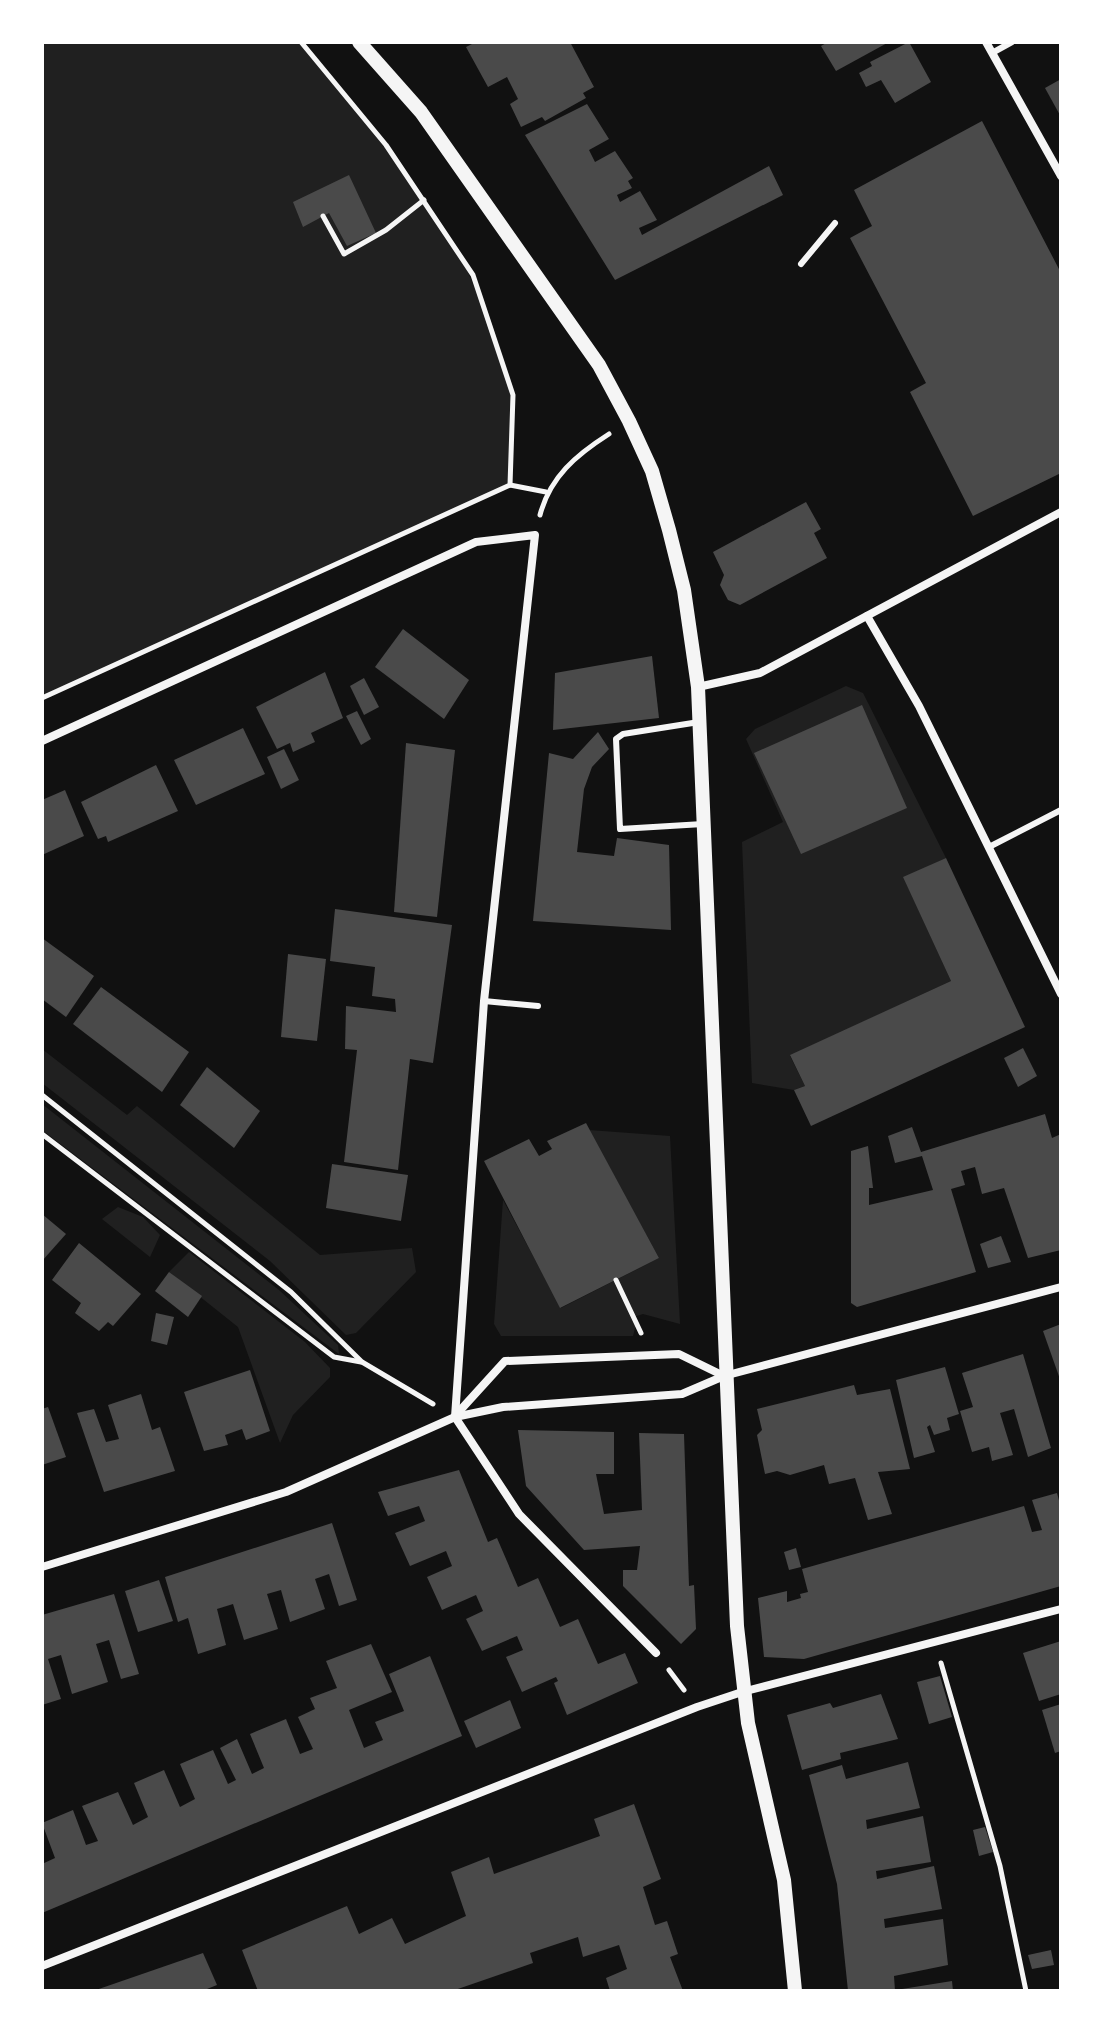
<svg xmlns="http://www.w3.org/2000/svg" width="1103" height="2033" viewBox="0 0 1103 2033" font-family="'Archivo Narrow',sans-serif">
<style>
.green{fill:#202020}
.building{fill:#4a4a4a}
.lines{fill:none;stroke-linecap:round;stroke-linejoin:round}
.path{stroke:#f5f5f5;stroke-width:5}
.service{stroke:#f5f5f5;stroke-width:6}
.minor{stroke:#f5f5f5;stroke-width:8}
.tertiary{stroke:#f5f5f5;stroke-width:14}
</style>
<rect width="100%" height="100%" fill="#111"/>
<g class="green">
<path d="M42 42H301L386 145 460 254 484 309 513 395 510 485 42 699Z"/>
<path d="M846 686 863 693 946 858 904 878 951 981 790 1056 805 1086 794 1090 752 1083 742 842 783 822 746 739 755 729Z"/>
<path d="M42 1049 127 1115 137 1106 320 1255 412 1248 416 1272 356 1333 346 1335 270 1261 42 1083Z"/>
<path d="M42 1104 279 1290 338 1345 339 1354 42 1130Z"/>
<path d="M589 1130 670 1136 680 1324 643 1314 633 1317 636 1324 633 1336H501L494 1324 503 1200 561 1308 659 1258Z"/>
<path d="M118 1207 143 1217 160 1235 150 1257 102 1219Z"/>
<path d="M189 1252 305 1342 330 1368V1377L293 1415 280 1443 238 1327 169 1272Z"/>
</g>
<g class="building">
<path d="M476 42H570L594 87 583 93 586 98 545 121 542 117 521 127 510 104 518 99 507 77 488 87 466 47Z"/>
<path d="M828 42H889L836 71 821 46Z"/>
<path d="M909 42 931 82 895 103 881 80 866 87 859 73 872 66 870 62Z"/>
<path d="M1061 79V117L1045 88Z"/>
<path d="M587 104 609 139 589 150 595 162 615 151 633 178 628 181 632 188 617 195 620 202 640 191 657 220 639 228 642 235 769 166 783 195 615 280 525 135Z"/>
<path d="M982 121 1061 273V473L973 516 910 392 926 383 850 238 872 226 854 190Z"/>
<path d="M349 175 376 233 347 246 329 213 303 227 293 202Z"/>
<path d="M806 502 821 529 814 533 827 558 740 605 728 600 720 585 724 575 713 552Z"/>
<path d="M403 629 469 680 444 719 375 667Z"/>
<path d="M652 656 659 718 553 730 555 673Z"/>
<path d="M325 672 343 718 311 733 315 742 293 752 290 743 277 749 256 707Z"/>
<path d="M364 678 379 707 364 715 350 686Z"/>
<path d="M862 705 907 808 801 854 754 753Z"/>
<path d="M357 711 371 739 361 745 346 716Z"/>
<path d="M243 728 265 774 196 805 174 760Z"/>
<path d="M598 732 609 749 592 767 584 789 577 852 614 856 617 838 669 845 671 930 533 921 549 753 573 759Z"/>
<path d="M406 743 455 750 437 917 394 912Z"/>
<path d="M284 749 299 780 281 789 267 757Z"/>
<path d="M156 765 178 811 108 842 106 836 98 839 81 802Z"/>
<path d="M65 790 84 836 42 855V800Z"/>
<path d="M946 858 1025 1027 811 1126 794 1090 805 1086 790 1055 951 981 903 877Z"/>
<path d="M335 909 452 925 433 1063 410 1059 398 1170 344 1162 357 1050 345 1049 346 1006 396 1012 395 999 372 996 375 967 330 961Z"/>
<path d="M42 938 94 976 66 1017 42 999Z"/>
<path d="M288 954 326 959 317 1041 281 1037Z"/>
<path d="M101 987 189 1052 162 1092 73 1024Z"/>
<path d="M1023 1048 1037 1076 1018 1087 1004 1058Z"/>
<path d="M207 1067 260 1111 234 1148 180 1105Z"/>
<path d="M1045 1114 1052 1138 1061 1134V1250L1028 1258 1004 1188 982 1194 975 1167 961 1171 965 1185 951 1189 976 1272 857 1307 851 1303V1151L868 1146 873 1188H869V1205L933 1190 922 1156 895 1163 888 1136 912 1127 921 1152Z"/>
<path d="M586 1123 659 1258 560 1308 484 1161 529 1139 539 1156 552 1149 547 1141Z"/>
<path d="M332 1164 408 1175 401 1221 326 1208Z"/>
<path d="M42 1214 66 1234 42 1261Z"/>
<path d="M1001 1236 1011 1262 988 1268 980 1244Z"/>
<path d="M79 1243 141 1294 113 1326 108 1322 99 1331 75 1313 81 1303 52 1280Z"/>
<path d="M169 1272 202 1296 188 1317 155 1291Z"/>
<path d="M156 1313 174 1317 167 1345 151 1341Z"/>
<path d="M1061 1324V1382L1043 1331Z"/>
<path d="M1023 1354 1051 1448 1028 1457 1014 1409 1000 1413 1013 1455 992 1461 989 1447 972 1452 960 1411 973 1407 962 1373Z"/>
<path d="M945 1367 959 1414 947 1418 950 1430 934 1435 930 1425 927 1427 935 1452 914 1458 896 1380Z"/>
<path d="M250 1370 270 1431 246 1440 242 1429 225 1435 228 1445 204 1451 184 1392Z"/>
<path d="M854 1385 857 1395 890 1389 910 1469 878 1472 892 1514 868 1520 855 1478 829 1484 824 1465 790 1475 777 1471 765 1474 757 1435 762 1430 757 1409Z"/>
<path d="M141 1394 152 1430 160 1427 175 1471 104 1492 77 1413 94 1409 106 1442 119 1439 108 1405Z"/>
<path d="M48 1407 66 1457 42 1465V1409Z"/>
<path d="M518 1430 614 1432V1474H596L604 1514 642 1510 639 1433 684 1434 689 1586 694 1585 696 1629 681 1644 623 1586V1570H637L640 1546 584 1550 526 1486Z"/>
<path d="M459 1470 488 1542 497 1538 518 1587 538 1578 560 1627 578 1619 598 1664 625 1653 638 1683 567 1715 554 1683 558 1681 556 1677 522 1692 506 1657 523 1650 517 1636 482 1651 466 1619 483 1611 476 1595 442 1610 427 1577 452 1566 446 1551 410 1566 395 1533 425 1521 419 1506 388 1516 378 1492Z"/>
<path d="M1057 1493 1061 1508V1586L804 1659 764 1657 758 1598 787 1591V1602L801 1598 800 1594 808 1592 802 1569 1024 1506 1032 1532 1042 1530 1032 1500Z"/>
<path d="M332 1523 357 1600 339 1606 329 1574 315 1579 325 1609 290 1622 281 1590 267 1594 278 1629 244 1640 233 1604 217 1609 226 1645 198 1654 188 1618 178 1622 165 1577Z"/>
<path d="M796 1548 801 1567 789 1570 784 1552Z"/>
<path d="M159 1580 173 1621 138 1632 125 1591Z"/>
<path d="M114 1594 139 1674 121 1679 109 1640 96 1644 108 1682 72 1694 61 1655 48 1659 61 1699 42 1705V1615Z"/>
<path d="M1061 1641V1694L1039 1701 1023 1653Z"/>
<path d="M371 1644 392 1692 349 1710 364 1748 383 1740 375 1722 404 1711 389 1674 430 1656 462 1736 42 1913V1864L55 1858 42 1823 73 1810 86 1845 98 1841 82 1806 118 1792 133 1825 148 1817 134 1783 164 1770 180 1807 195 1799 180 1764 213 1750 228 1784 236 1780 220 1748 237 1739 252 1774 264 1768 250 1734 286 1719 300 1754 313 1749 298 1717 315 1709 310 1698 337 1688 326 1661Z"/>
<path d="M940 1676 952 1717 929 1724 917 1682Z"/>
<path d="M881 1694 898 1739 840 1753 841 1759 802 1770 787 1715 830 1703 833 1708Z"/>
<path d="M510 1700 521 1728 476 1748 464 1721Z"/>
<path d="M1061 1704V1751L1055 1753 1042 1710Z"/>
<path d="M908 1762 920 1808 866 1820 867 1829 923 1816 931 1862 876 1871 877 1879 934 1866 942 1909 884 1919 885 1928 943 1919 948 1965 894 1976 895 1991H848L837 1884 809 1775 842 1765 846 1779Z"/>
<path d="M634 1804 661 1879 643 1887 655 1925 667 1921 678 1954 670 1957 683 1991H610L606 1978 627 1969 619 1945 583 1957 578 1937 530 1953 533 1963 452 1991H258L242 1950 347 1906 359 1934 392 1918 405 1944 466 1916 451 1872 489 1857 494 1874 600 1836 594 1819Z"/>
<path d="M985 1827 993 1852 979 1856 973 1830Z"/>
<path d="M1051 1950 1054 1965 1032 1969 1028 1955Z"/>
<path d="M203 1953 217 1985 202 1991H93Z"/>
<path d="M952 1981 953 1991H902V1989Z"/>
</g>
<g class="lines">
<g class="path">
<path d="M323 216 344 254 386 230 424 200"/>
<path d="M510 485 546 492"/>
<path d="M540 515C550 477 576 455 609 434"/>
<path d="M42 698 510 485 513 395 473 275 386 145 301 42"/>
<path d="M42 1095 291 1292 362 1362 433 1404"/>
<path d="M42 1134 334 1357 361 1362"/>
<path d="M616 1280 641 1333"/>
<path d="M941 1663 1000 1866 1026 1991"/>
<path d="M669 1670 684 1690"/>
</g>
<g class="service">
<path d="M992 53 1012 42"/>
<path d="M801 264 835 223"/>
<path d="M699 722 623 734 616 739 620 829 703 824"/>
<path d="M989 847 1061 810"/>
<path d="M484 1001 538 1006"/>
</g>
<g class="minor">
<path d="M986 42 1061 176"/>
<path d="M867 616 919 706 1061 994"/>
<path d="M698 687 760 673 1061 512"/>
<path d="M42 741 476 542 535 535 484 1001 455 1417 519 1514 656 1653"/>
<path d="M455 1416 505 1361 679 1354 724 1376"/>
<path d="M42 1567 286 1492 455 1417 503 1407 682 1394 724 1376 1061 1287"/>
<path d="M42 1966 697 1707 742 1692 1061 1609"/>
</g>
<path class="tertiary" d="M359 42 421 112 599 365 629 421 652 471 669 530 684 590 698 687 737 1626 748 1723 784 1880 795 1991"/>
</g>
<rect width="1103" height="2033" fill="none" stroke="#ffffff" stroke-width="88"/>
</svg>
